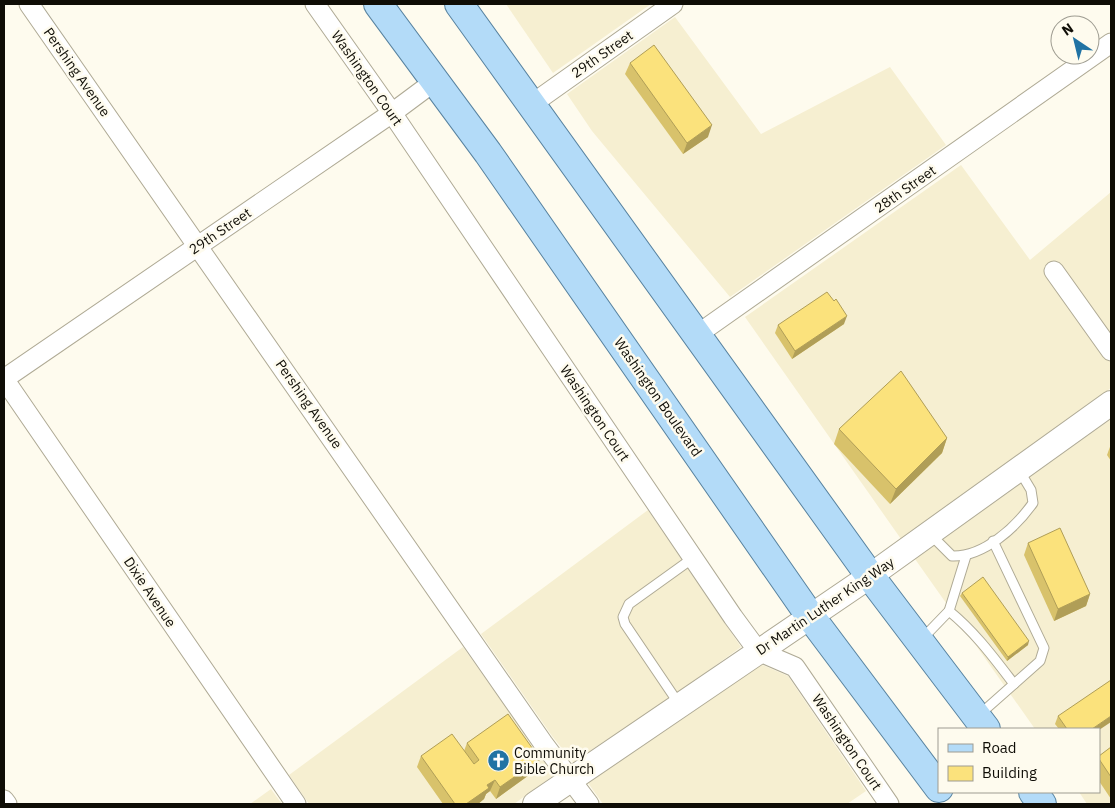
<svg xmlns="http://www.w3.org/2000/svg" width="1115" height="808" viewBox="0 0 1115 808" font-family="'IBM Plex Sans',sans-serif">
<style>
.built{fill:#f6efd1}
.lines{fill:none;stroke-linecap:round;stroke-linejoin:round}
.service-casing{stroke:#afaa95;stroke-width:11}
.minor-casing{stroke:#afaa95;stroke-width:21}
.tertiary-casing{stroke:#afaa95;stroke-width:26}
.primary-casing{stroke:#5883a0;stroke-width:30}
.service{stroke:#fff;stroke-width:9}
.minor{stroke:#fff;stroke-width:19}
.tertiary{stroke:#fff;stroke-width:24}
.primary{stroke:#b3dbf8;stroke-width:28}
.wall{fill:#d8c26b}
.shaded-wall{fill:#b09e57}
.building{fill:#fbe27c;stroke:#b09e57}
.labels{text-anchor:middle;dominant-baseline:central;stroke-width:5;stroke-linejoin:round;paint-order:stroke}
.street-label{font-size:14px;fill:#0f0d06;stroke:#fefbee}
.poi-label{font-size:14px;fill:#0f0d06;stroke:#fefbee;text-anchor:start}
</style>
<rect width="100%" height="100%" fill="#fefbee"/>
<g class="built">
<path d="M506 4H651L553 73Z"/>
<path d="M675 17 761 134 890 67 946 145 730 297 592 131 567 94Z"/>
<path d="M961 165 1030 260 1111 192V388L901 539 745 317Z"/>
<path d="M1111 419V804H1087L1079 792H1099V729H1035L915 559Z"/>
<path d="M648 510 741 647 673 696 573 762 552 736 481 634Z"/>
<path d="M463 647 554 775 514 804H309L289 775Z"/>
<path d="M760 664 788 676 866 791 847 804H603L588 783 687 716Z"/>
<path d="M271 789 282 804H250Z"/>
</g>
<g class="lines">
<defs>
<g id="service">
<path d="M930 534 952 556C984 557 1016 527 1033 503L1031 490 1019 470"/>
<path d="M949 611C975 632 994 658 1014 684"/>
<path d="M921 640 949 611 966 556"/>
<path d="M679 704 625 624 623 617 629 604 693 558"/>
<path d="M979 715 1040 661 1044 648 993 541"/>
</g>
<g id="minor">
<path d="M29 4 543 743 589 804"/>
<path d="M315 4 392 113 733 617 758 651 795 667 889 804"/>
<path d="M532 104 673 4"/>
<path d="M1054 271 1111 351"/>
<path d="M698 334 1111 43"/>
<path d="M4 379 392 113 435 81"/>
<path d="M4 379 296 804"/>
<path d="M4 800 7 804"/>
</g>
<path id="tertiary" d="M535 804 870 576 1111 403"/>
<g id="primary">
<path d="M378 4 488 153 810 616 939 788"/>
<path d="M459 4 870 576 986 729"/>
<path d="M1033 792 1042 804"/>
</g>
</defs>
<use href="#service" class="service-casing"/>
<use href="#minor" class="minor-casing"/>
<use href="#tertiary" class="tertiary-casing"/>
<use href="#primary" class="primary-casing"/>
<use href="#service" class="service"/>
<use href="#minor" class="minor"/>
<use href="#tertiary" class="tertiary"/>
<use href="#primary" class="primary"/>
</g>
<g class="wall">
<path d="M630 63 708 137 683 154 625 74Z"/>
<path d="M844 324 792 359 775 333 778 325Z"/>
<path d="M839 429 947 438 942 453 890 504 834 444Z"/>
<path d="M1111 444V461L1107 455Z"/>
<path d="M1028 543 1090 594 1086 606 1054 621 1024 555Z"/>
<path d="M962 593 1028 645 1007 661 960 596Z"/>
<path d="M1058 716 1099 729H1059L1055 724Z"/>
<path d="M467 743 536 770 496 799 490 791 486 794 484 799 478 804H443L417 767 421 756 464 751Z"/>
<path d="M1111 747V799L1099 781V756Z"/>
</g>
<g class="shaded-wall">
<path d="M712 125 708 137 683 154 687 143Z"/>
<path d="M847 316 844 324 792 359 795 351Z"/>
<path d="M947 438 942 453 890 504 896 489Z"/>
<path d="M1090 594 1086 606 1054 621 1058 609Z"/>
<path d="M1029 641 1028 645 1007 661 1008 657Z"/>
<path d="M1111 716V722L1099 730V729H1092Z"/>
<path d="M540 759 536 770 496 799 500 787Z"/>
<path d="M495 780 490 791 486 794 484 799 478 804H466L487 785Z"/>
</g>
<g class="building">
<path d="M654 45 712 125 687 143 630 63Z"/>
<path d="M827 292 834 301 836 299 847 316 795 351 778 325Z"/>
<path d="M901 371 947 438 896 489 839 429Z"/>
<path d="M1060 528 1090 594 1058 609 1028 543Z"/>
<path d="M983 577 1029 641 1008 657 962 593Z"/>
<path d="M1111 680V716L1092 729H1067L1058 716Z"/>
<path d="M508 714 540 759 500 787 495 780 487 785 489 788 466 804H455L421 756 452 734 474 764 479 760 467 743Z"/>
<path d="M1111 747V777L1099 759V756Z"/>
</g>
<defs>
<symbol id="church-disc" viewBox="-11 -11 22 22"><circle r="9.5" fill="#2173a4" stroke="#fefbee"/><path d="M-1.2-6h2.4v3.5h3.3v2.4h-3.3V6h-2.4V-.1h-3.3v-2.4h3.3Z" fill="#fff"/></symbol>
</defs>
<g fill-rule="evenodd">
<use href="#church-disc" x="486" y="748" width="25" height="25"/>
</g>
<g class="labels">
<g class="street-label">
<text transform="translate(602 54) rotate(-35)">29th Street</text>
<text transform="translate(77 72) rotate(55)">Pershing Avenue</text>
<text transform="translate(367 78) rotate(55)">Washington Court</text>
<text transform="translate(905 189) rotate(-35)">28th Street</text>
<text transform="translate(220 231) rotate(-34)">29th Street</text>
<text transform="translate(658 397) rotate(55)">Washington Boulevard</text>
<text transform="translate(309 404) rotate(55)">Pershing Avenue</text>
<text transform="translate(595 413) rotate(56)">Washington Court</text>
<text transform="translate(150 592) rotate(56)">Dixie Avenue</text>
<text transform="translate(825 606) rotate(-34)">Dr Martin Luther King Way</text>
<text transform="translate(847 742) rotate(56)">Washington Court</text>
</g>
<g class="poi-label">
<text x="514" y="753">Community<tspan x="514" dy="16">Bible Church</tspan></text>
</g>
</g>
<rect width="1115" height="808" fill="none" stroke="#0f0d06" stroke-width="10"/>
<rect x="938" y="728" width="162" height="65" fill="#fefbee" stroke="#9e9c91"/>
<rect x="948" y="744" width="25" height="8" fill="#b3dbf8" stroke="#9e9c91"/>
<text x="982" y="753" font-size="15" fill="#0f0d06">Road</text>
<rect x="948" y="766" width="25" height="15" fill="#fbe27c" stroke="#9e9c91"/>
<text x="982" y="778" font-size="15" fill="#0f0d06">Building</text>
<g transform="translate(1075 40) rotate(325)"><circle r="24" fill="#fefbee" stroke="#9e9c91"/>
<path d="M0-4L9 19L0 12L-9 19Z" fill="#2173a4"/>
<text y="-8" font-size="14" font-weight="bold" text-anchor="middle" fill="#0f0d06">N</text>
</g>
</svg>
